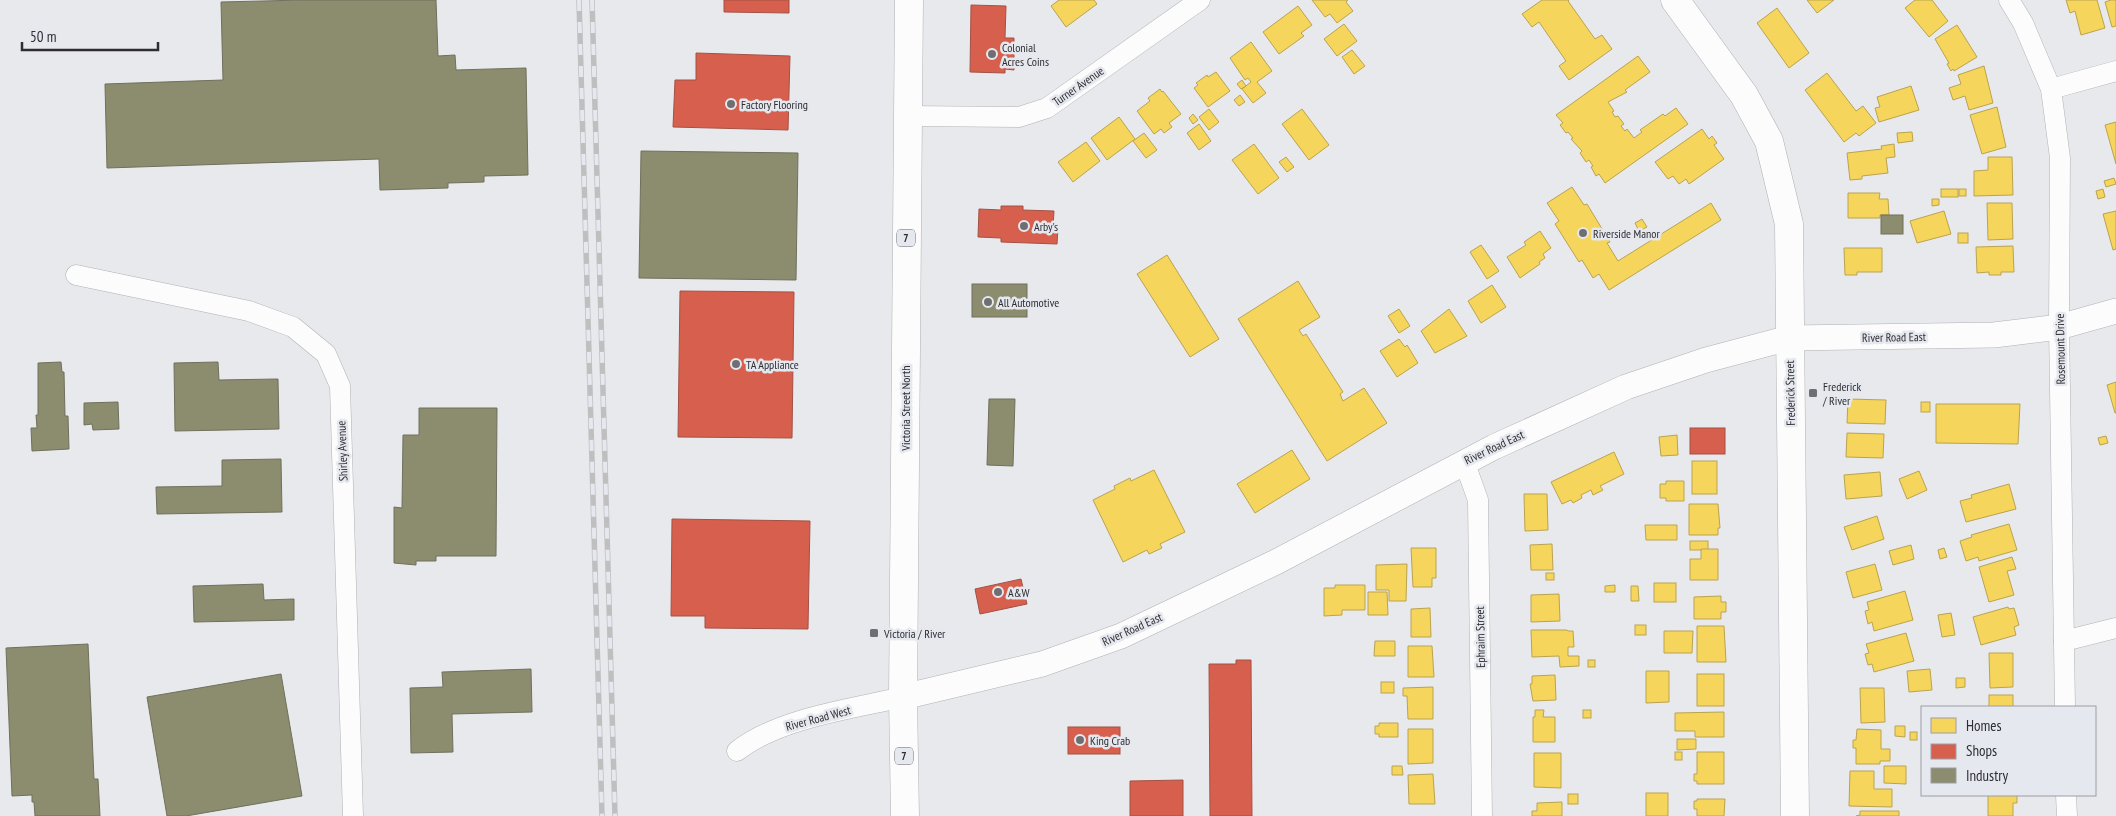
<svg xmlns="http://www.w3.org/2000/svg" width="2116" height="816" viewBox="0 0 2116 816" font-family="'PT Sans Narrow',sans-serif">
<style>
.homes{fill:#f6d55c;stroke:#baa34f}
.shops{fill:#d6604d;stroke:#a45145}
.industry{fill:#8c8c6e;stroke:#70705c}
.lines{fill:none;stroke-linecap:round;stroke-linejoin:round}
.minor-casing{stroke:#b0b1b4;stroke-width:21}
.tertiary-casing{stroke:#b0b1b4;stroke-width:26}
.secondary-casing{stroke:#b0b1b4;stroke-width:29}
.primary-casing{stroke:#b0b1b4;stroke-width:29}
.minor{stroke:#fcfcfc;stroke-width:20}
.tertiary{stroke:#fcfcfc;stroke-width:25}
.secondary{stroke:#fcfcfc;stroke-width:28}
.primary{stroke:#fcfcfc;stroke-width:28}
.rail-casing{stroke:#bfbfc0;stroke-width:5.5}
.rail{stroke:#e6e8ef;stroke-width:4;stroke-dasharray:11;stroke-linecap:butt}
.poi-dot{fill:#6f6f73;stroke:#e6e8ef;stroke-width:2}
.labels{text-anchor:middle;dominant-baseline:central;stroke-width:5;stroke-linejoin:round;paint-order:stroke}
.shield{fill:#e6e8ef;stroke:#65666a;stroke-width:1}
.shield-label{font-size:11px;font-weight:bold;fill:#2e2e31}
.poi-label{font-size:12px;fill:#2e2e31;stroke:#e6e8ef;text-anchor:start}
.street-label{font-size:12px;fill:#2e2e31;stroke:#e6e8ef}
</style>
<rect width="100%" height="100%" fill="#e8e9ed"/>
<g class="homes">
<path d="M1059 0H1094L1097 4 1066 27 1051 6Z"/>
<path d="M1312 0H1348L1346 2 1353 11 1337 23 1330 14 1325 17Z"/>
<path d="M1542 0H1569L1568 1 1595 39 1602 35 1612 49 1569 80 1559 66 1566 61 1539 22 1532 27 1522 14Z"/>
<path d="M1807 0H1834L1817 13Z"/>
<path d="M1915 0H1932L1948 21 1929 37 1905 8Z"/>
<path d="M2066 0H2097L2105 28 2081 35 2075 11 2070 13Z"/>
<path d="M2111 0H2116V26L2112 27 2105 2Z"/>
<path d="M1298 6 1312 25 1301 33 1304 36 1279 54 1263 32Z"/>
<path d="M1777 8 1809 53 1789 68 1757 23Z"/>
<path d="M1344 24 1357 41 1337 56 1324 39Z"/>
<path d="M1957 25 1977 57 1954 71 1953 69 1951 71 1947 64 1949 63 1935 39Z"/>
<path d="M1251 42 1272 71 1257 82 1266 93 1253 103 1242 89 1251 82 1248 78 1245 80 1230 58Z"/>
<path d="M1352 50 1365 66 1354 74 1342 57Z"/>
<path d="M1638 56 1650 72 1625 90 1627 92 1608 102 1614 111 1612 112 1615 117 1618 116 1624 124 1621 126 1625 131 1627 129 1634 138 1642 132 1640 130 1663 114 1665 116 1676 108 1688 124 1605 183 1599 174 1596 176 1591 167 1593 166 1589 160 1586 162 1580 153 1582 151 1571 139 1573 138 1568 132 1566 133 1560 125 1563 123 1556 115Z"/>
<path d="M1984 66 1993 103 1969 110 1965 96 1953 100 1949 88 1961 84 1958 75Z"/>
<path d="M1216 72 1230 91 1208 107 1194 88 1198 85 1196 83 1207 75 1208 77Z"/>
<path d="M1827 73 1856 111 1863 106 1876 123 1859 136 1856 133 1844 142 1805 90Z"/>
<path d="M1242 80 1246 86 1241 89 1237 84Z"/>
<path d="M1911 86 1919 110 1879 122 1875 108 1880 107 1877 97Z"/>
<path d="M1160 89 1162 92 1163 91 1181 114 1169 123 1172 127 1164 133 1161 129 1154 134 1137 111 1150 101 1148 98Z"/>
<path d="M1240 95 1245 102 1239 106 1234 100Z"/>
<path d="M1997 107 2006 147 1982 154 1970 115Z"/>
<path d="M1209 109 1219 122 1209 130 1199 117Z"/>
<path d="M1302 109 1329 145 1309 160 1282 124Z"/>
<path d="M1193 114 1198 120 1193 124 1189 118Z"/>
<path d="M1119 117 1135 139 1107 160 1091 138Z"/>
<path d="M2116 122V164L2105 125Z"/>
<path d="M1199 124 1211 141 1199 150 1187 133Z"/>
<path d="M1702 129 1709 139 1712 136 1717 143 1714 145 1724 159 1689 184 1686 179 1679 184 1673 176 1668 179 1655 162Z"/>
<path d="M1912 132 1913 141 1898 143 1897 133Z"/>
<path d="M1144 133 1157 150 1146 158 1133 141Z"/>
<path d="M1086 142 1100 161 1073 182 1058 162Z"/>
<path d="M1254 144 1279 178 1258 194 1232 160Z"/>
<path d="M1894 144 1895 157 1886 158 1888 173 1862 176V179L1850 180 1847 153 1882 149 1881 146Z"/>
<path d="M1286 157 1294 167 1287 172 1279 162Z"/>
<path d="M1988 157H2012L2013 195 1974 196V171L1988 170Z"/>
<path d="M2114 178 2116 184 2106 187 2104 181Z"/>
<path d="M1572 187 1584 205 1587 204 1610 242 1607 243 1618 261 1711 203 1721 220 1609 290 1599 274 1593 278 1582 260 1579 262 1555 224 1559 221 1547 203Z"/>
<rect x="1941" y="189" width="17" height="8"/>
<rect x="1959" y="189" width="7" height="7"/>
<path d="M2103 189 2105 197 2098 199 2096 191Z"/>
<path d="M1848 193H1880L1879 199H1888L1889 215H1880V218H1848Z"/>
<path d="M1932 199H1939V205L1932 206Z"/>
<path d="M1987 203H2012L2013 239 1988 240Z"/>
<path d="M1944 211 1951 234 1917 243 1910 221Z"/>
<path d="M2116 211V249L2113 250 2103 214Z"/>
<path d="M1642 219 1647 227 1639 231 1635 223Z"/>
<path d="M1540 231 1551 248 1543 254 1545 258 1539 262 1540 264 1520 278 1507 257 1526 245 1524 242Z"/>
<rect x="1958" y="233" width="10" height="10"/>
<path d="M1481 245 1499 271 1487 279 1470 252Z"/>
<path d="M2013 246 2014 272H2001V275H1989V272L1977 273 1976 247Z"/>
<path d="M1844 248H1882V272H1857V275H1845Z"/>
<path d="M1167 255 1219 339 1190 357 1137 274Z"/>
<path d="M1298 281 1320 317 1299 330 1303 336 1306 334 1343 392 1340 394 1343 401 1364 388 1387 423 1327 461 1238 319Z"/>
<path d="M1492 285 1506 307 1481 323 1468 301Z"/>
<path d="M1399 309 1410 326 1399 333 1388 316Z"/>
<path d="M1449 309 1467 336 1435 353 1421 331Z"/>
<path d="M1399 339 1405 347 1407 345 1418 363 1397 377 1380 351Z"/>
<path d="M2116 382V413H2115L2107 385Z"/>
<path d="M1848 399 1886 400 1885 424 1847 423Z"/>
<rect x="1921" y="402" width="9" height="10"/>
<path d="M1936 404H2020L2018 444 1936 443Z"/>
<path d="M1847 433 1884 434 1883 458 1846 457Z"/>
<path d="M1677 435 1678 455 1661 456 1659 437Z"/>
<path d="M2106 436 2108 443 2100 445 2098 438Z"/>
<path d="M1292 450 1310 479 1255 513 1237 484Z"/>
<path d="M1614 452 1624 474 1600 486 1603 490 1593 495 1591 490 1581 495 1582 498 1573 503 1571 500 1562 504 1551 482Z"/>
<rect x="1692" y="461" width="25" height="33"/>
<path d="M1154 470 1185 532 1160 544 1162 548 1149 554 1147 550 1123 562 1093 500 1115 489 1114 486 1130 478 1131 481Z"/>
<path d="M1919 471 1927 490 1907 499 1899 479Z"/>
<path d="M1880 472 1882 496 1846 499 1844 475Z"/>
<path d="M1666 481H1684V501H1666V498H1660V484H1666Z"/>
<path d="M2009 484 2016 509 1966 522 1960 501 1972 498 1971 495Z"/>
<path d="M1524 494H1547L1548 530 1525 531Z"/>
<path d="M1689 504H1718L1720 528H1718V535H1689Z"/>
<path d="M1877 516 1884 539 1852 550 1844 527Z"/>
<path d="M2009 524 2017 550 1979 561 1978 557 1966 561 1960 541 1972 537 1971 535Z"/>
<path d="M1645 525H1677V540H1646Z"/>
<rect x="1690" y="541" width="18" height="9"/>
<path d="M1552 544 1553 570H1531L1530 545Z"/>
<path d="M1911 545 1914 559 1893 565 1889 551Z"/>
<path d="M1411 548H1436V578H1432V587H1413Z"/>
<path d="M1944 548 1947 557 1940 559 1938 550Z"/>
<path d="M1701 549H1718V580H1690V559H1701Z"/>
<path d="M2012 557 2016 569 2007 571 2014 595 1989 602 1979 567Z"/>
<path d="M1407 564 1406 601H1389V590H1376V565Z"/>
<path d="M1875 564 1882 590 1853 598 1846 572Z"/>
<rect x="1546" y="573" width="8" height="7"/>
<rect x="1654" y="583" width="22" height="19"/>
<path d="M1335 585H1365V610H1342V615L1324 616V588H1335Z"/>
<path d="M1615 585V592H1605V586Z"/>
<path d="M1631 586H1638L1639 601H1631Z"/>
<path d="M1905 591 1913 620 1874 631 1872 622 1868 624 1865 611 1869 610 1867 602Z"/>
<path d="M1368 592H1387L1388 615H1368Z"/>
<path d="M1559 594 1560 621 1531 622V595Z"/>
<path d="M1721 596V602H1726V612H1721V619H1694V597Z"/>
<path d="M2008 607 2009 609 2014 608 2019 625 2014 627 2016 635 1981 645 1973 617Z"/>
<path d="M1430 608 1431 637H1411V609Z"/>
<path d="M1951 613 1955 635 1942 637 1938 615Z"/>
<rect x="1635" y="625" width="11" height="10"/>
<path d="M1697 626H1724L1726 662H1697Z"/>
<path d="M1531 630H1567L1568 631H1573L1574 647H1568V656H1579V666L1560 667 1559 656 1532 657Z"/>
<path d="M1664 631H1693L1692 653H1664Z"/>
<path d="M1906 633 1914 661 1874 672 1872 664 1868 665 1865 654 1869 653 1866 644Z"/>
<path d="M1375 641H1395V656H1374Z"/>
<path d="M1408 646H1432L1434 677H1408Z"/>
<path d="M1989 653H2013V687L1990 688Z"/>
<rect x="1588" y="660" width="7" height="7"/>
<path d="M1930 669 1932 690 1909 692 1907 671Z"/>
<path d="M1646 671H1669V702L1646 703Z"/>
<rect x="1697" y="674" width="27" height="32"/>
<path d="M1555 675 1556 700 1533 701 1530 684H1532V676Z"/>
<path d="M1956 678H1965V687L1956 688Z"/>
<rect x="1381" y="682" width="13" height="11"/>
<path d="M1433 687V719H1408L1407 696H1403V688Z"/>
<path d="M1860 688H1884L1885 722 1861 723Z"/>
<rect x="1989" y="695" width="24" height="12"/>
<path d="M1535 710H1544L1543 717H1555V742H1533V717H1535Z"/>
<rect x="1583" y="710" width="8" height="8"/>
<path d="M1724 712V737H1695V731H1675V713Z"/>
<path d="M1379 723H1398V737H1379V734H1375V726H1379Z"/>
<path d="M1895 726H1905V737L1895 736Z"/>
<path d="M1408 729H1433V763L1408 764Z"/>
<path d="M1857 729 1881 730V749H1890V761H1880V764H1856V748H1853V740H1856Z"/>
<rect x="1910" y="732" width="7" height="8"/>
<path d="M1677 739H1696V749L1677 750Z"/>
<rect x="1675" y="752" width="7" height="8"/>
<path d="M1697 752H1724V784H1697V781H1694V774H1697Z"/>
<path d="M1534 753H1561V788L1534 787Z"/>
<path d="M1392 766H1402L1403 775H1392Z"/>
<path d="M1884 766H1906V784L1884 783Z"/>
<path d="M1850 771H1874V789H1892V807L1849 806Z"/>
<path d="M1433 774 1435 804H1409L1408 775Z"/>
<rect x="1646" y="793" width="22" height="23"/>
<rect x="1568" y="794" width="10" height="10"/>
<path d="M1984 795H2017V803H2013V816H1988V795Z"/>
<path d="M1697 799H1725L1724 816H1697V809H1694V801H1697Z"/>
<path d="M1562 802V816H1532V811H1537V803Z"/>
<path d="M1860 811H1899V816H1856L1860 815Z"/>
</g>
<g class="shops">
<path d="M724 0H789V13L724 12Z"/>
<path d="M971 5 1006 6 1005 38H1014V70L1005 69V73L970 72Z"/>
<path d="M696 53 790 56 788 130 673 127 675 80H696Z"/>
<path d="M1001 206H1023V210L1054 211 1053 228H1058L1057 244 1001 242V238L978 237 979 209 1001 210Z"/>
<path d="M680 291 794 292 792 438 678 437Z"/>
<rect x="1690" y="428" width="35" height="26"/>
<path d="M672 519 810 521 808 629 705 628V616H671Z"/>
<path d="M1021 579 1027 604 980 614 975 589Z"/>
<path d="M1236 660H1251L1252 816H1210L1209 664H1236Z"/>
<rect x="1068" y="727" width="52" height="27"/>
<path d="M1183 780V816H1130V781Z"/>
</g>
<g class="industry">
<path d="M303 0H436L438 56 455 55 456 70 526 68 528 175 484 176V182L448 183V188L380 190 379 159 107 168 105 84 223 80 221 2Z"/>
<path d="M641 151 798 153 796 280 639 278Z"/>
<rect x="1881" y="215" width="22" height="19"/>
<rect x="972" y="284" width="55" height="33"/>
<path d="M61 362 62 372H64L65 416H68L69 449 32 451 31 428H37L36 415H38V363Z"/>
<path d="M218 362 219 380 278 379 279 429 175 431 174 363Z"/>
<path d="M989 399H1015L1013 466 987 465Z"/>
<path d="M118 402 119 429 93 430 92 424 84 425V403Z"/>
<path d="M419 408H497L496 556H436V561H416V565L394 563V507L402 508 403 435H419Z"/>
<path d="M281 459 282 512 157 514 156 487 222 486V460Z"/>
<path d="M263 584 264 600 294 599V620L194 622 193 586Z"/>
<path d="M88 644 94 779H98L100 816H35L34 802H32V795L12 796 6 648Z"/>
<path d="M531 669 532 712 452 714 453 752 411 753 410 688 443 687 442 672Z"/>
<path d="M281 674 302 796 186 816H167L147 697Z"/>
</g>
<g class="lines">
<defs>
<g id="minor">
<path d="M2009 0 2023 23 2051 89 2060 158 2059 327 2065 707"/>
<path d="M2051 89 2116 71"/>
<path d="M907 116 1019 117 1047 108 1200 0"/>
<path d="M76 275 249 311 293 327 326 354 340 386 353 816"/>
<path d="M1464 461 1478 500 1482 816"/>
<path d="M2064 641 2116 628"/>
<path d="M737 751C779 718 851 709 903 697"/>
<path d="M2066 795 2067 816"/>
</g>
<path id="tertiary" d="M903 697 1042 664 1121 636 1276 562 1494 447 1626 387 1706 360 1789 338 1994 335 2059 327 2116 311"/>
<path id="secondary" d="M1675 0 1744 95 1769 141 1789 224 1795 816"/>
<path id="primary" d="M905 816 903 697 909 0"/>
</defs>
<use href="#minor" class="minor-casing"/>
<use href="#tertiary" class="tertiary-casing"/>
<use href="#secondary" class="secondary-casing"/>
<use href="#primary" class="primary-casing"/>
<use href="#minor" class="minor"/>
<use href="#tertiary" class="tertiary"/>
<use href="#secondary" class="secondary"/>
<use href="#primary" class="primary"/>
<defs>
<g id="rail">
<path d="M579 0 602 816"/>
<path d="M592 0 615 816"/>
</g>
</defs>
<use href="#rail" class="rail-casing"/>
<use href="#rail" class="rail"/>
</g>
<g class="poi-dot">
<circle cx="992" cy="54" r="5"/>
<circle cx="731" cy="104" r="5"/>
<circle cx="1024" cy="226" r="5"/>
<circle cx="1583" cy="233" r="5"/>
<circle cx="988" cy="302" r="5"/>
<circle cx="736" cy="364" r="5"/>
<rect x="1808" y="388" width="10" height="10" rx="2.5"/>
<circle cx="998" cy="592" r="5"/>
<rect x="869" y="628" width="10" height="10" rx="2.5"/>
<circle cx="1080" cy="740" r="5"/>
</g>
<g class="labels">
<g class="shield">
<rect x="897" y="229.5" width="18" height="17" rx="4"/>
<rect x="895" y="747.5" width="18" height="17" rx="4"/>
</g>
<g class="shield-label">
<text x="906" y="238">7</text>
<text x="904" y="756">7</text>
</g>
<g class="poi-label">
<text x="1002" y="47">Colonial<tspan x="1002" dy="14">Acres Coins</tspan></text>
<text x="741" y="104">Factory Flooring</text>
<text x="1034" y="226">Arby's</text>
<text x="1593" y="233">Riverside Manor</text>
<text x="998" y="302">All Automotive</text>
<text x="746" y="364">TA Appliance</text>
<text x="1823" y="386">Frederick<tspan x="1823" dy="14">/ River</tspan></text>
<text x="1008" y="592">A&amp;W</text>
<text x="884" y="633">Victoria / River</text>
<text x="1090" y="740">King Crab</text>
</g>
<g class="street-label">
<text transform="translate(1078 86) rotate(-35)">Turner Avenue</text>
<text transform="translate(1894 337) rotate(-1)">River Road East</text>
<text transform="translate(2060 349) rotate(-91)">Rosemount Drive</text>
<text transform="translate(1790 393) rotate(-91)">Frederick Street</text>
<text transform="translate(905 408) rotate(-90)">Victoria Street North</text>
<text transform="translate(1494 447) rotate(-25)">River Road East</text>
<text transform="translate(342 451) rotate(-92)">Shirley Avenue</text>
<text transform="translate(1132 629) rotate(-24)">River Road East</text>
<text transform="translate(1480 637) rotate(-91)">Ephraim Street</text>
<text transform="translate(818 718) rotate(-15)">River Road West</text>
</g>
</g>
<rect x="1921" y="706" width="175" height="90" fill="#e6e8ef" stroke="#9c9ea3"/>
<rect x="1931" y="718" width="25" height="15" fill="#f6d55c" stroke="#9c9ea3"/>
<text x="1966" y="731" font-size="15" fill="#2e2e31">Homes</text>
<rect x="1931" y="744" width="25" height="15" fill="#d6604d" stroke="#9c9ea3"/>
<text x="1966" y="756" font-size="15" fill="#2e2e31">Shops</text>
<rect x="1931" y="768" width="25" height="15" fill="#8c8c6e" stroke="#9c9ea3"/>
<text x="1966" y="781" font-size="15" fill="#2e2e31">Industry</text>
<path d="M22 42v8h136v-8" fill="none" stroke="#2e2e31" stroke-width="2.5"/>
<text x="30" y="42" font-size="15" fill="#2e2e31" stroke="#e6e8ef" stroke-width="4" paint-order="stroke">50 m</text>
</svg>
